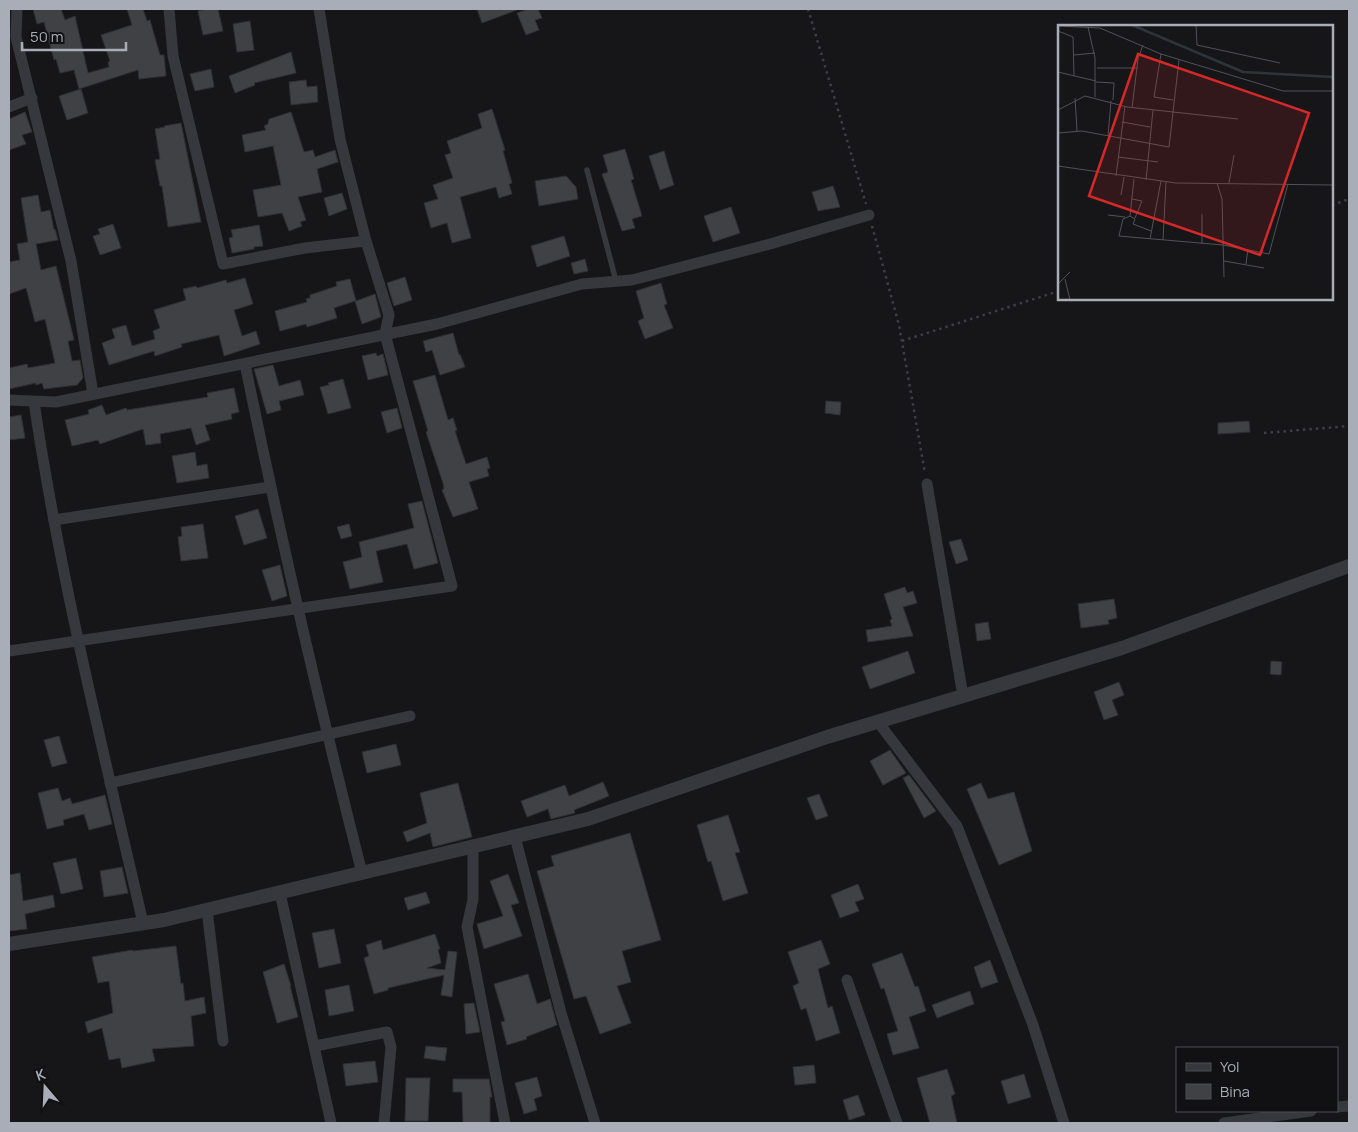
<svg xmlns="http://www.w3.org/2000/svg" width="1358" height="1132" viewBox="0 0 1358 1132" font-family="Manrope,sans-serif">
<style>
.building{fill:#404145;stroke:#303034}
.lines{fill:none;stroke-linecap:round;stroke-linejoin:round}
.path{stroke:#3d3f44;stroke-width:2.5;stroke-dasharray:2.5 4;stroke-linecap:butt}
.service{stroke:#37383d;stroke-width:5.5}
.minor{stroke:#37383d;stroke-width:11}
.tertiary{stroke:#37383d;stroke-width:14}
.inset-river{fill:none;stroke:#2c353c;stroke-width:2.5}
.inset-road{fill:none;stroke:#505258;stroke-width:1}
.view{fill:#d62828;fill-opacity:0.15;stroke:#d62828;stroke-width:2.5}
.inset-edge{fill:none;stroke:#a8adb8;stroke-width:2.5}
</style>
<rect width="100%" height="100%" fill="#161618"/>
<g class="building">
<path d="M33 9H61L65 20 75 16 88 73 109 67 108 62 110 61 101 35 132 25 127 9H143L147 21 150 20 160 55H164L166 76 139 79 138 70 79 89 74 70 60 73 56 59 54 60 44 22 37 24Z"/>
<path d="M207 9H218L223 31 203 35 198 11Z"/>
<path d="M477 9H517V10L482 23Z"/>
<path d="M528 9H538L542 18 535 20 539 30 526 35 517 13Z"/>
<path d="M250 21 254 50 237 52 233 24Z"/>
<path d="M291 52 296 73 254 83 255 85 235 93 229 76Z"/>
<path d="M211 69 214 87 195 91 190 74Z"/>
<path d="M306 80 307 87 317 86 318 102 291 105 289 82Z"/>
<path d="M81 89 88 113 67 120 59 96Z"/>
<path d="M492 109 505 150 503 151 512 183 509 184 512 194 499 198 496 187 460 197 471 238 452 243 447 223 431 228 424 203 438 199 433 185 453 178 445 155 451 153 447 141 482 128 478 114Z"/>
<path d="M25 112 32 132 22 135 26 144 9 150V119Z"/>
<path d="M291 112 304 152 313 150 315 157 335 150 338 162 317 169 322 192 298 197 306 220 300 222 302 226 289 231 282 213 258 217 253 190 281 185 273 146 245 152 242 135 266 130 264 126 268 124 269 119Z"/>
<path d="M181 123 201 222 168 227 162 186H160L155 160 160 159 155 129 165 127 164 126Z"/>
<path d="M625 149 634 179 631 180 642 216 632 219 635 228 622 231 602 174 608 172 603 155Z"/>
<path d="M664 151 674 185 660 190 649 156Z"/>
<path d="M566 176 576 187 578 199 539 206 535 181Z"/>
<path d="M833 186 840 207 818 211 812 192Z"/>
<path d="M342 193 347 209 329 216 324 198Z"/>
<path d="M38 195 41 212 50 210 54 230 55 229 58 240 36 244 41 270 56 266 74 340 68 341 72 361 80 360 83 378 77 385 44 389 42 383 36 385V383L9 389V368L27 364 28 368 55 363 45 319 35 322 26 288 9 294V262L20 260 17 244 28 242 21 198Z"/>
<path d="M731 207 740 233 713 242 704 216Z"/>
<path d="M113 224 121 248 100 255 93 236 100 234 98 229Z"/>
<path d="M259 225 263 246 254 247V249L232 253 229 238 233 237 231 230Z"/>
<path d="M564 236 570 256 537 267 531 246Z"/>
<path d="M585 259 588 271 574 274 571 263Z"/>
<path d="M405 277 412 300 394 306 387 283Z"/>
<path d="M245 278 253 304 234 310 242 336 256 331 260 344 224 356 219 335 181 344 182 347 155 356 154 351 109 365 102 343 115 338 112 329 126 325 132 346 155 339 153 331 160 328 154 310 186 300 183 289 196 286 197 288 226 280 227 283Z"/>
<path d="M350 279 356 301 375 294 381 317 362 324 355 301 334 308 337 318 307 327 306 324 280 331 275 311 307 302 306 299 310 298V295L337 286 336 282Z"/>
<path d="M661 283 667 304 664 305 673 328 645 339 638 321 644 318 636 291Z"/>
<path d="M453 333 459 355 460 354 465 367 440 375 432 350 426 352 423 341Z"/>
<path d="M376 353 377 356 383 354 388 375 368 380 362 356Z"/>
<path d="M273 365 279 386 300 380 304 395 279 401 281 410 267 414 254 369Z"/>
<path d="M435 375 448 420 453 418 457 430 455 431 466 464 487 457 490 468 487 469 489 476 469 482 478 509 453 517 442 490 444 489 443 483 426 432 428 431 413 381Z"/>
<path d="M343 379 351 408 328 414 320 387 329 385 328 383Z"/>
<path d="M234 388 239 412 231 414 232 419 205 425 210 440 196 445 191 428 160 434 161 443 146 445 143 429 100 444 98 440 72 446 65 420 89 414 88 410 102 405 106 415 126 408 127 410 208 397 207 393Z"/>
<path d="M826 401 841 402 840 415 825 413Z"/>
<path d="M397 408 402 428 387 433 381 412Z"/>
<path d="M21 415 25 438 9 440V417Z"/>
<path d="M1249 421 1250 432 1218 434V423Z"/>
<path d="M195 452 197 466 207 464 209 478 177 483 172 456Z"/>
<path d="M422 501 438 563 414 569 407 544 376 551 383 582 350 589 343 562 362 557 359 542 414 528 408 504Z"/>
<path d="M258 509 267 538 244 545 235 516Z"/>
<path d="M203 524 208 558 181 561 178 537 182 536 181 527Z"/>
<path d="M349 524 352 536 341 539 337 527Z"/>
<path d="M961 539 968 560 956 564 949 542Z"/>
<path d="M280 565 287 596 272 601 262 570Z"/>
<path d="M905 587 907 593 913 591 917 603 903 607 913 636 868 642 866 630 892 626 890 620 892 619 884 594Z"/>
<path d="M1114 599 1117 618 1108 620 1109 624 1081 628 1078 604Z"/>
<path d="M988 622 991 639 977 641 975 624Z"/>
<path d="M908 651 915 673 870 689 862 667Z"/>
<path d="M1271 661 1282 662 1281 675 1270 674Z"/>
<path d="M1119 682 1124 695 1112 700 1118 715 1104 720 1094 692Z"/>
<path d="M59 736 67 763 52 767 44 740Z"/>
<path d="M396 744 401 765 367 773 362 752Z"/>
<path d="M890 750 906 773 883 785 870 761Z"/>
<path d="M909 775 936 811 924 818 903 778Z"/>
<path d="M603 782 609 796 574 810 575 813 551 819 548 809 527 817 521 801 565 785 569 796Z"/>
<path d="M458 783 472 837 433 847 430 833 407 842 403 832 427 823 420 793Z"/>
<path d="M981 783 988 799 1014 792 1032 851 999 865 967 789Z"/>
<path d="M58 788 62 801 70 798 72 804 105 795 112 824 89 830 84 814 63 820 64 825 47 829 38 793Z"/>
<path d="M819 794 828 816 816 820 807 798Z"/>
<path d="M728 815 740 852 735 853 748 893 723 901 711 861 708 862 697 825Z"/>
<path d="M630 833 661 940 622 951 631 982 617 986 631 1023 600 1034 586 996 574 999 537 871 554 866 551 856Z"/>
<path d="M76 858 83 889 61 894 53 863Z"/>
<path d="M122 867 128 893 104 897 100 871Z"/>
<path d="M20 873 23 901 53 895 55 907 25 914 27 929 9 931V875Z"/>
<path d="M508 874 519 903 511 905 522 936 484 949 477 924 503 916 490 881Z"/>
<path d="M858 884 864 899 855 902 859 911 840 918 831 895Z"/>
<path d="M426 892 430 903 408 910 404 898Z"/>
<path d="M334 929 341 963 319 968 312 933Z"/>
<path d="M435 934 440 949H438L441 963 427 968 445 970 448 951 457 952 452 997 441 995 444 975 388 988V990L374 994 364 958 369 956 366 945 381 940 383 950Z"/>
<path d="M821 940 830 964 818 969 828 1008 832 1006 840 1033 816 1041 806 1008 801 1010 793 986 799 983 788 952Z"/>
<path d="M176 946 181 984 183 983 185 1001 204 997 206 1013 191 1016 194 1046 152 1049 155 1061 122 1068 120 1058 109 1060 102 1028 88 1033 85 1022 113 1013 109 981 98 983 92 957 132 950 133 951Z"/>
<path d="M902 953 915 987 918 986 926 1011 909 1017 919 1048 893 1055 887 1034 898 1031 884 988 881 989 872 964Z"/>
<path d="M990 960 998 982 981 988 974 967Z"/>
<path d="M284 964 291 986H290L298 1017 277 1023 263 972Z"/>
<path d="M528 974 537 1004 550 999 557 1025 526 1037 527 1039 507 1045 501 1022 505 1021 494 984Z"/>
<path d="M349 985 354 1011 329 1016 325 990Z"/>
<path d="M970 991 974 1004 937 1018 932 1005Z"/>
<path d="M474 1003 480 1032 466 1034 464 1004Z"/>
<path d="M426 1046 447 1048 445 1061 424 1058Z"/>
<path d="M375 1061 378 1082 346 1086 343 1064Z"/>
<path d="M814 1065 816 1083 795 1085 793 1067Z"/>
<path d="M947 1069 955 1094 951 1096 957 1123H930L917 1078Z"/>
<path d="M1024 1074 1031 1097 1008 1104 1001 1081Z"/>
<path d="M537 1077 542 1096 534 1099 537 1110 524 1114 515 1083Z"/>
<path d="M406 1078H430L428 1121H405Z"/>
<path d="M453 1079H489L492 1097H490V1123H463L462 1092H453Z"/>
<path d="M858 1095 865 1115 849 1120 843 1100Z"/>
</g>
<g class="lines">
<g class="path">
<path d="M808 9 866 204"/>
<path d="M1332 205 1349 199"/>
<path d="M872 226 899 325 925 473"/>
<path d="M902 341 1059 291"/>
<path d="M1264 433 1349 426"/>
</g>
<path class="service" d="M587 170 616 281"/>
<g class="minor">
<path d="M17 9 16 37 71 261 93 394"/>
<path d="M169 9 173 56 223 264 305 248 366 241"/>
<path d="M9 107 32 98"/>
<path d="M245 364C280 535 319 704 362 873"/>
<path d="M9 400 56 402 437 324 582 284 632 280 770 244 869 215"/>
<path d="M34 402C60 578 103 750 143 923"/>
<path d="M927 484 963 696"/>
<path d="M54 520 270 487"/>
<path d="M9 651 452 586 385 334 389 315 366 241 340 139 319 9"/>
<path d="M878 722 957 826 1033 1025 1064 1123"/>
<path d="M110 783 410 716"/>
<path d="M515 837 561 1013 595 1123"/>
<path d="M473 847V899L467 927 505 1123"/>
<path d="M280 893 331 1123"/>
<path d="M207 910 223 1041"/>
<path d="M847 980 897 1123"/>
<path d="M315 1046 387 1032 391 1047 384 1123"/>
<path d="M1337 1107 1349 1106"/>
<path d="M1224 1123 1311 1111"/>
</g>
<path class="tertiary" d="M9 944 164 920 588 819 827 737 1122 648 1349 566"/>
</g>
<g transform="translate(1058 25)">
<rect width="275" height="275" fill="#161618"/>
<path class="inset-river" d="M74 0 185 47 275 52"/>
<path class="inset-road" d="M138 0 139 20 222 38M0 1 42 3 103 29 225 66H275M30 2 37 33V72M0 6 15 12 16 51M103 29 96 72 115 75M16 30 37 28M39 43H80M0 47 38 56M38 57 56 58 55 75M17 73 19 106M74 83 80 34 85 20M0 85 27 71 69 82 180 94M64 97 92 102M0 108 24 106 111 122 121 35M50 111 53 76M60 132 100 137M0 141 118 158 275 160M58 151 67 81M88 155 95 85M159 158 164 174 166 252M171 158 176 130M63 170 66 152M74 174 84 176 77 193M144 189V219M50 190 67 192M72 191 65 194 61 211 165 220 211 229 230 159M72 191 76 154M72 191 77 194 75 199 93 206M92 214 103 156M105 215 108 157M166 236 206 243M188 239 190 224M7 254 12 275M0 259 12 247"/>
<path class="view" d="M80 29 251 88 202 230 31 171Z"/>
<rect width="275" height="275" class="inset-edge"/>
</g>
<rect width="1358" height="1132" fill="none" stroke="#a8adb8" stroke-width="20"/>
<rect x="1176" y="1047" width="162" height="65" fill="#111113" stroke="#4d4f55"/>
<rect x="1186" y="1063" width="25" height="8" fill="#37383d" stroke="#4d4f55"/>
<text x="1220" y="1072" font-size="15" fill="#a8adb8">Yol</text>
<rect x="1186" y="1084" width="25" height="15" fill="#404145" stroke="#4d4f55"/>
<text x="1220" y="1097" font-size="15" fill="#a8adb8">Bina</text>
<g transform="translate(45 1087) rotate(341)" stroke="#111113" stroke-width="4" paint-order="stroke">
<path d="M0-4L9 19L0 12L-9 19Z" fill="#a8adb8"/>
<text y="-8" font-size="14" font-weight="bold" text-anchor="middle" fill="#a8adb8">K</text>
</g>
<path d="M22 42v8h104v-8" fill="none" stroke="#a8adb8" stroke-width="2.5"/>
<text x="30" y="42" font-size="15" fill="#a8adb8" stroke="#111113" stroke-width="4" paint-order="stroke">50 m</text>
</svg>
